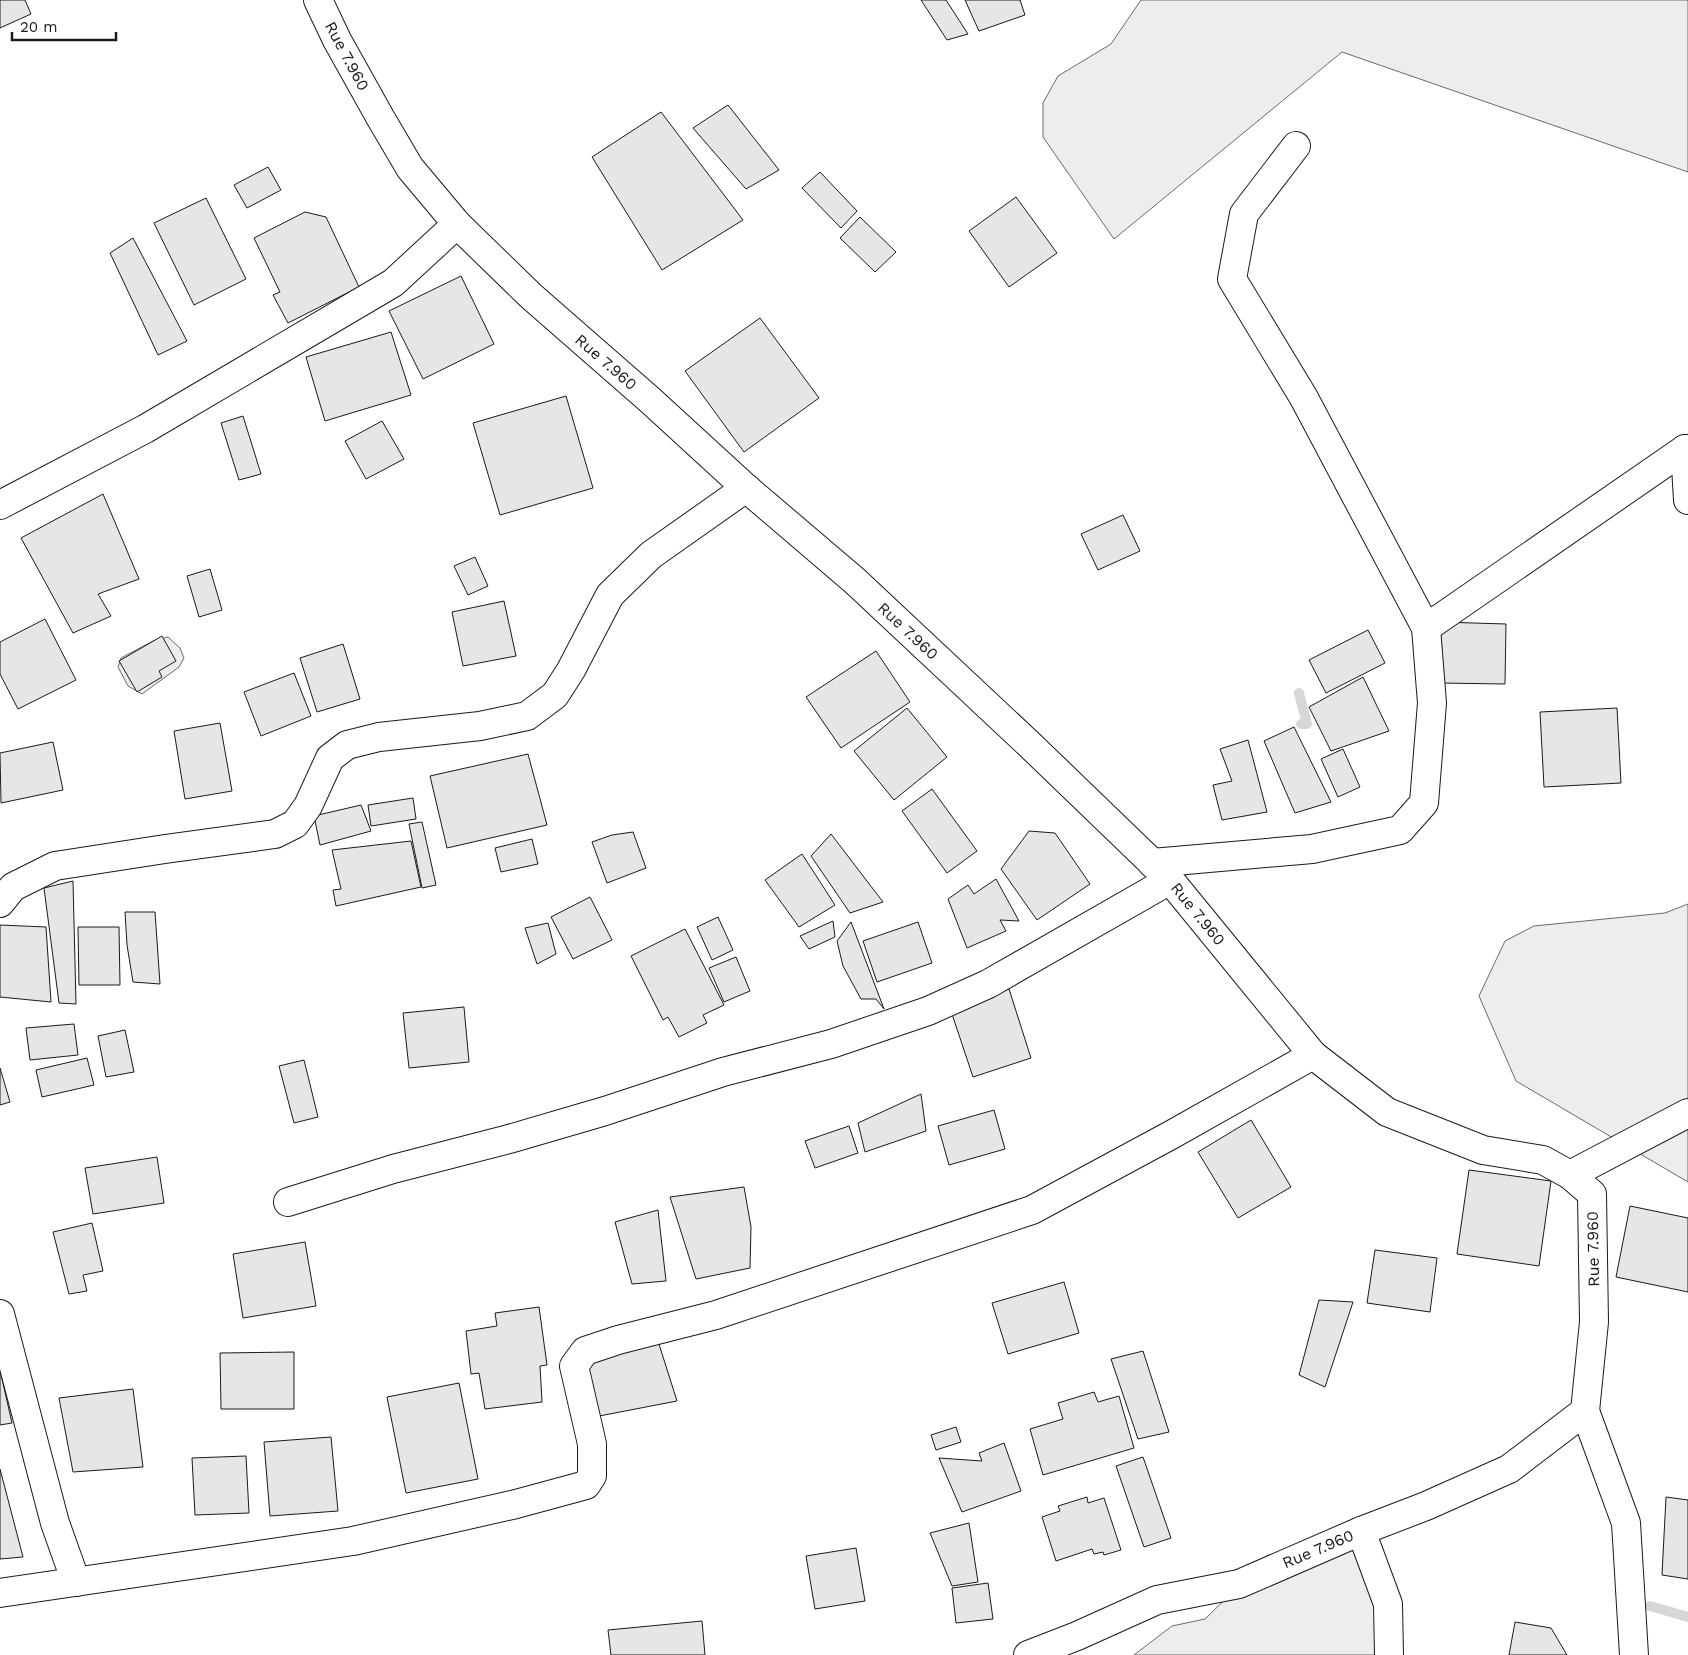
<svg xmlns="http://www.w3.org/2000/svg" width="1688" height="1655" viewBox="0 0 1688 1655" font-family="'Work Sans',sans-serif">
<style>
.built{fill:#ededed;stroke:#6a6a6a}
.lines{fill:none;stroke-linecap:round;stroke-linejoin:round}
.stream{stroke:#d7d7d7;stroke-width:10}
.building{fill:#e6e6e6;stroke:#1a1a1a}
.street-casing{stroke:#1a1a1a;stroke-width:30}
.street{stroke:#fff;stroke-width:28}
.labels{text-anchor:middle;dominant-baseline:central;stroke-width:4;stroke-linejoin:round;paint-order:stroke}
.street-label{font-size:16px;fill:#1a1a1a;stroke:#fff}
</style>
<rect width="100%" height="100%" fill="#fff"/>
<g class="built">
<path d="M1141 0H1688V172L1342 52 1114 239 1043 137V103L1058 76 1111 44Z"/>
<path d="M168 637 180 648 184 658 179 667 142 694 128 686 118 667 121 658 153 641Z"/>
<path d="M1688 904V1182L1516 1081 1479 996 1505 941 1534 926 1665 913Z"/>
<path d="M1356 1531 1379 1554 1375 1655H1134L1172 1626 1205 1619 1241 1584Z"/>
</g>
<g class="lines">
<g class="stream">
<path d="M1299 693 1307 724H1301"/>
<path d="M1650 1606 1688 1617"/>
</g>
</g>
<g class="building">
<path d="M0 0H25L31 14 0 28Z"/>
<path d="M921 0H946L968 34 947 40Z"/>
<path d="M965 0H1020L1025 15 979 31Z"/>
<path d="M728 105 779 170 746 189 693 128Z"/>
<path d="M661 112 743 220 662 270 592 157Z"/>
<path d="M268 167 281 190 247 208 234 185Z"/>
<path d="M820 172 857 211 841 228 802 188Z"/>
<path d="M1016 197 1057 253 1009 287 969 231Z"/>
<path d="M206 198 246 279 194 305 154 223Z"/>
<path d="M305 212 326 217 359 287 288 323 273 295 280 292 254 238Z"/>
<path d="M860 217 896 252 875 272 840 238Z"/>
<path d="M133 238 187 341 158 355 110 253Z"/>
<path d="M461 276 494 344 423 379 389 311Z"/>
<path d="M760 318 819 398 744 452 685 371Z"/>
<path d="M391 332 411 395 325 421 306 357Z"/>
<path d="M566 396 593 488 500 515 473 423Z"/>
<path d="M243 416 261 474 239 480 221 423Z"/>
<path d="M382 421 404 459 366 479 345 441Z"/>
<path d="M103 494 139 579 98 594 111 616 73 633 21 538Z"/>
<path d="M1123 515 1140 551 1098 570 1081 534Z"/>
<path d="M475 557 488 586 468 595 454 566Z"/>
<path d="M210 569 222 610 199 617 187 576Z"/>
<path d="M504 601 516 656 463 666 452 612Z"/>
<path d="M45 619 76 680 18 709 0 674V642Z"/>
<path d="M1441 622 1506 624 1505 684 1439 683Z"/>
<path d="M1368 630 1385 663 1326 693 1309 660Z"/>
<path d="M162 636 176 661 159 671 162 677 137 692 119 661Z"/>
<path d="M343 644 360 699 317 712 300 658Z"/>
<path d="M876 651 910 702 841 748 806 697Z"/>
<path d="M294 673 311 716 261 736 244 692Z"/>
<path d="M1363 677 1389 731 1331 751 1309 707Z"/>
<path d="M907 708 947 757 894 800 854 751Z"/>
<path d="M1617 708 1621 783 1544 787 1540 712Z"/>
<path d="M220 723 232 791 185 799 174 731Z"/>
<path d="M1294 727 1331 802 1295 813 1264 741Z"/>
<path d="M1248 740 1267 812 1222 820 1213 785 1232 781 1220 749Z"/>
<path d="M53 742 63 790 1 803 0 753Z"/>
<path d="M1343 749 1360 787 1338 797 1321 759Z"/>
<path d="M528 754 547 825 447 848 430 776Z"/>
<path d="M932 789 977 851 947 873 902 811Z"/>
<path d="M413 798 416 819 371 826 368 805Z"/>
<path d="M361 805 371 831 320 845 314 816Z"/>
<path d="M422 822 436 885 422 888 409 824Z"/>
<path d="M1029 831 1055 833 1090 884 1037 920 1001 869Z"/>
<path d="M633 832 646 868 607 883 592 842 612 835Z"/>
<path d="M831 834 883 902 850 913 811 856Z"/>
<path d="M532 839 538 864 501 872 495 848Z"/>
<path d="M411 841 421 887 336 906 333 890 341 889 332 850Z"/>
<path d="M802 854 835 905 799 927 765 880Z"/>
<path d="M996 879 1019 921 1000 920 1006 931 967 948 948 899 968 885 974 894Z"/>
<path d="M73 881 76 1004 59 1003 44 888Z"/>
<path d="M590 897 612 940 573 959 551 917Z"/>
<path d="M125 912H155L160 984 133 982 127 945Z"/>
<path d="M718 917 733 950 712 960 697 927Z"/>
<path d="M833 921 835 937 809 949 800 936Z"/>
<path d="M851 922 884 1009 876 999H861L843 966 837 941Z"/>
<path d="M918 922 932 963 877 982 863 941Z"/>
<path d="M548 923 556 954 537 964 525 928Z"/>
<path d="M0 925 46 927 51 1002 0 997Z"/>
<path d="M78 927H119L120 985H79Z"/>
<path d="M685 929 724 1005 703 1015 707 1023 679 1037 668 1017 663 1020 631 956Z"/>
<path d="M736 957 750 991 724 1002 709 968Z"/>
<path d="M1009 989 1031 1058 973 1077 950 1008Z"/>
<path d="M464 1007 469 1062 409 1068 403 1013Z"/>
<path d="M74 1024 78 1055 30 1060 26 1028Z"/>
<path d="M125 1030 134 1072 106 1077 98 1036Z"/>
<path d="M87 1058 94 1085 42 1097 36 1070Z"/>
<path d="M304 1060 318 1117 294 1123 279 1066Z"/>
<path d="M0 1068 10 1102 0 1105Z"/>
<path d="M921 1094 926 1131 865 1152 858 1123Z"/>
<path d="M994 1110 1005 1149 949 1165 938 1126Z"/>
<path d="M1251 1120 1291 1187 1238 1218 1198 1152Z"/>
<path d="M849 1126 858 1153 815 1168 805 1141Z"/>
<path d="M157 1157 164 1203 93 1214 85 1168Z"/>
<path d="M1469 1170 1551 1181 1539 1266 1457 1254Z"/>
<path d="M744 1187 751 1227 750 1268 696 1279 670 1197Z"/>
<path d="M1630 1206 1688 1218V1292L1616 1277Z"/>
<path d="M658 1210 666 1281 632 1284 615 1222Z"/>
<path d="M92 1223 103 1271 83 1275 87 1291 69 1294 53 1232Z"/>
<path d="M305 1242 316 1306 243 1318 233 1254Z"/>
<path d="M1375 1250 1437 1258 1430 1312 1367 1303Z"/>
<path d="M1064 1282 1079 1333 1008 1354 992 1303Z"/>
<path d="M1319 1300 1353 1302 1325 1387 1299 1375Z"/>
<path d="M539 1307 547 1365 540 1366 542 1402 485 1409 479 1373 471 1374 466 1331 497 1326 495 1313Z"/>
<path d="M658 1341 677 1401 594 1417 583 1377 592 1359Z"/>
<path d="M1143 1351 1169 1432 1138 1439 1111 1359Z"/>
<path d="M294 1352V1409H221L220 1353Z"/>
<path d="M0 1370 12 1423 0 1425Z"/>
<path d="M459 1383 478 1479 406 1493 387 1397Z"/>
<path d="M133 1389 143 1467 73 1472 59 1398Z"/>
<path d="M1094 1392 1098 1402 1119 1396 1134 1448 1043 1475 1030 1429 1063 1419 1058 1403Z"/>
<path d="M956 1427 961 1442 936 1450 931 1435Z"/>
<path d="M331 1437 338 1511 270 1516 264 1442Z"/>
<path d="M1004 1443 1021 1491 962 1512 939 1458 982 1461 979 1453Z"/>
<path d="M246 1456 249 1513 195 1515 192 1458Z"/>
<path d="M1143 1457 1171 1538 1144 1547 1116 1466Z"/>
<path d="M0 1469 23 1557 0 1559Z"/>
<path d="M1087 1497 1088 1503 1104 1498 1121 1550 1104 1555 1103 1552 1094 1554 1092 1549 1056 1561 1042 1517 1060 1511 1058 1506Z"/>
<path d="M1666 1497 1688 1500V1579L1662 1575Z"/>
<path d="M969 1523 978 1582 952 1586 930 1533Z"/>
<path d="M856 1548 865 1601 815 1609 806 1556Z"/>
<path d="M988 1583 993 1619 956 1623 952 1588Z"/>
<path d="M702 1621 705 1655H611L608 1630Z"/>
<path d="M1515 1622 1551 1628 1567 1655H1509Z"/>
</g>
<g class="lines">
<defs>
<g id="street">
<path d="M318 0 337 40 380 117 410 168 457 224 531 296 650 400 746 488 855 581 1029 744 1170 880 1313 1055 1387 1112 1483 1150 1543 1160 1570 1175 1592 1194 1594 1322 1585 1411 1509 1469 1426 1506 1361 1531 1239 1584 1157 1600 1077 1636 1028 1655"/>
<path d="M1685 449 1688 500"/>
<path d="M0 505 145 429 393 283 457 224"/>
<path d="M1426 628 1685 449"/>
<path d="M1152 863 1312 849 1400 830 1424 803 1432 703 1426 628 1304 398 1232 279 1244 214 1296 146"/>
<path d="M0 903 13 887 55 866 165 849 275 834 295 824 308 806 330 758 347 745 379 737 480 726 527 716 555 695 571 670 610 595 651 555 746 488"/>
<path d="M1570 1175 1688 1113"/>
<path d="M288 1202 393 1169 509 1139 605 1111 723 1072 831 1044 928 1011 988 984 1170 880"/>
<path d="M0 1314 55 1523 76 1582"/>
<path d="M1585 1411 1626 1523 1634 1655"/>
<path d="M1361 1531 1388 1604 1389 1655"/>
<path d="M0 1593 353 1541 516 1504 586 1485 592 1476V1444L574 1366 585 1351 618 1340 716 1315 1032 1210 1171 1135 1313 1055"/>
</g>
</defs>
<use href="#street" class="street-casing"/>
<use href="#street" class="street"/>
</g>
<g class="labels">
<g class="street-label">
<text transform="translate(347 56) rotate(62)">Rue 7.960</text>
<text transform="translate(606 362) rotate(41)">Rue 7.960</text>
<text transform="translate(908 631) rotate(43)">Rue 7.960</text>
<text transform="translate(1198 914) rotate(51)">Rue 7.960</text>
<text transform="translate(1593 1249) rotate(-91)">Rue 7.960</text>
<text transform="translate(1318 1549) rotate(-23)">Rue 7.960</text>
</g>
</g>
<path d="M12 32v8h104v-8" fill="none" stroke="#1a1a1a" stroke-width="2.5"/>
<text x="20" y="32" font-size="15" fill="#1a1a1a" stroke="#ffffff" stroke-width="4" paint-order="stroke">20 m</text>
</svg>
